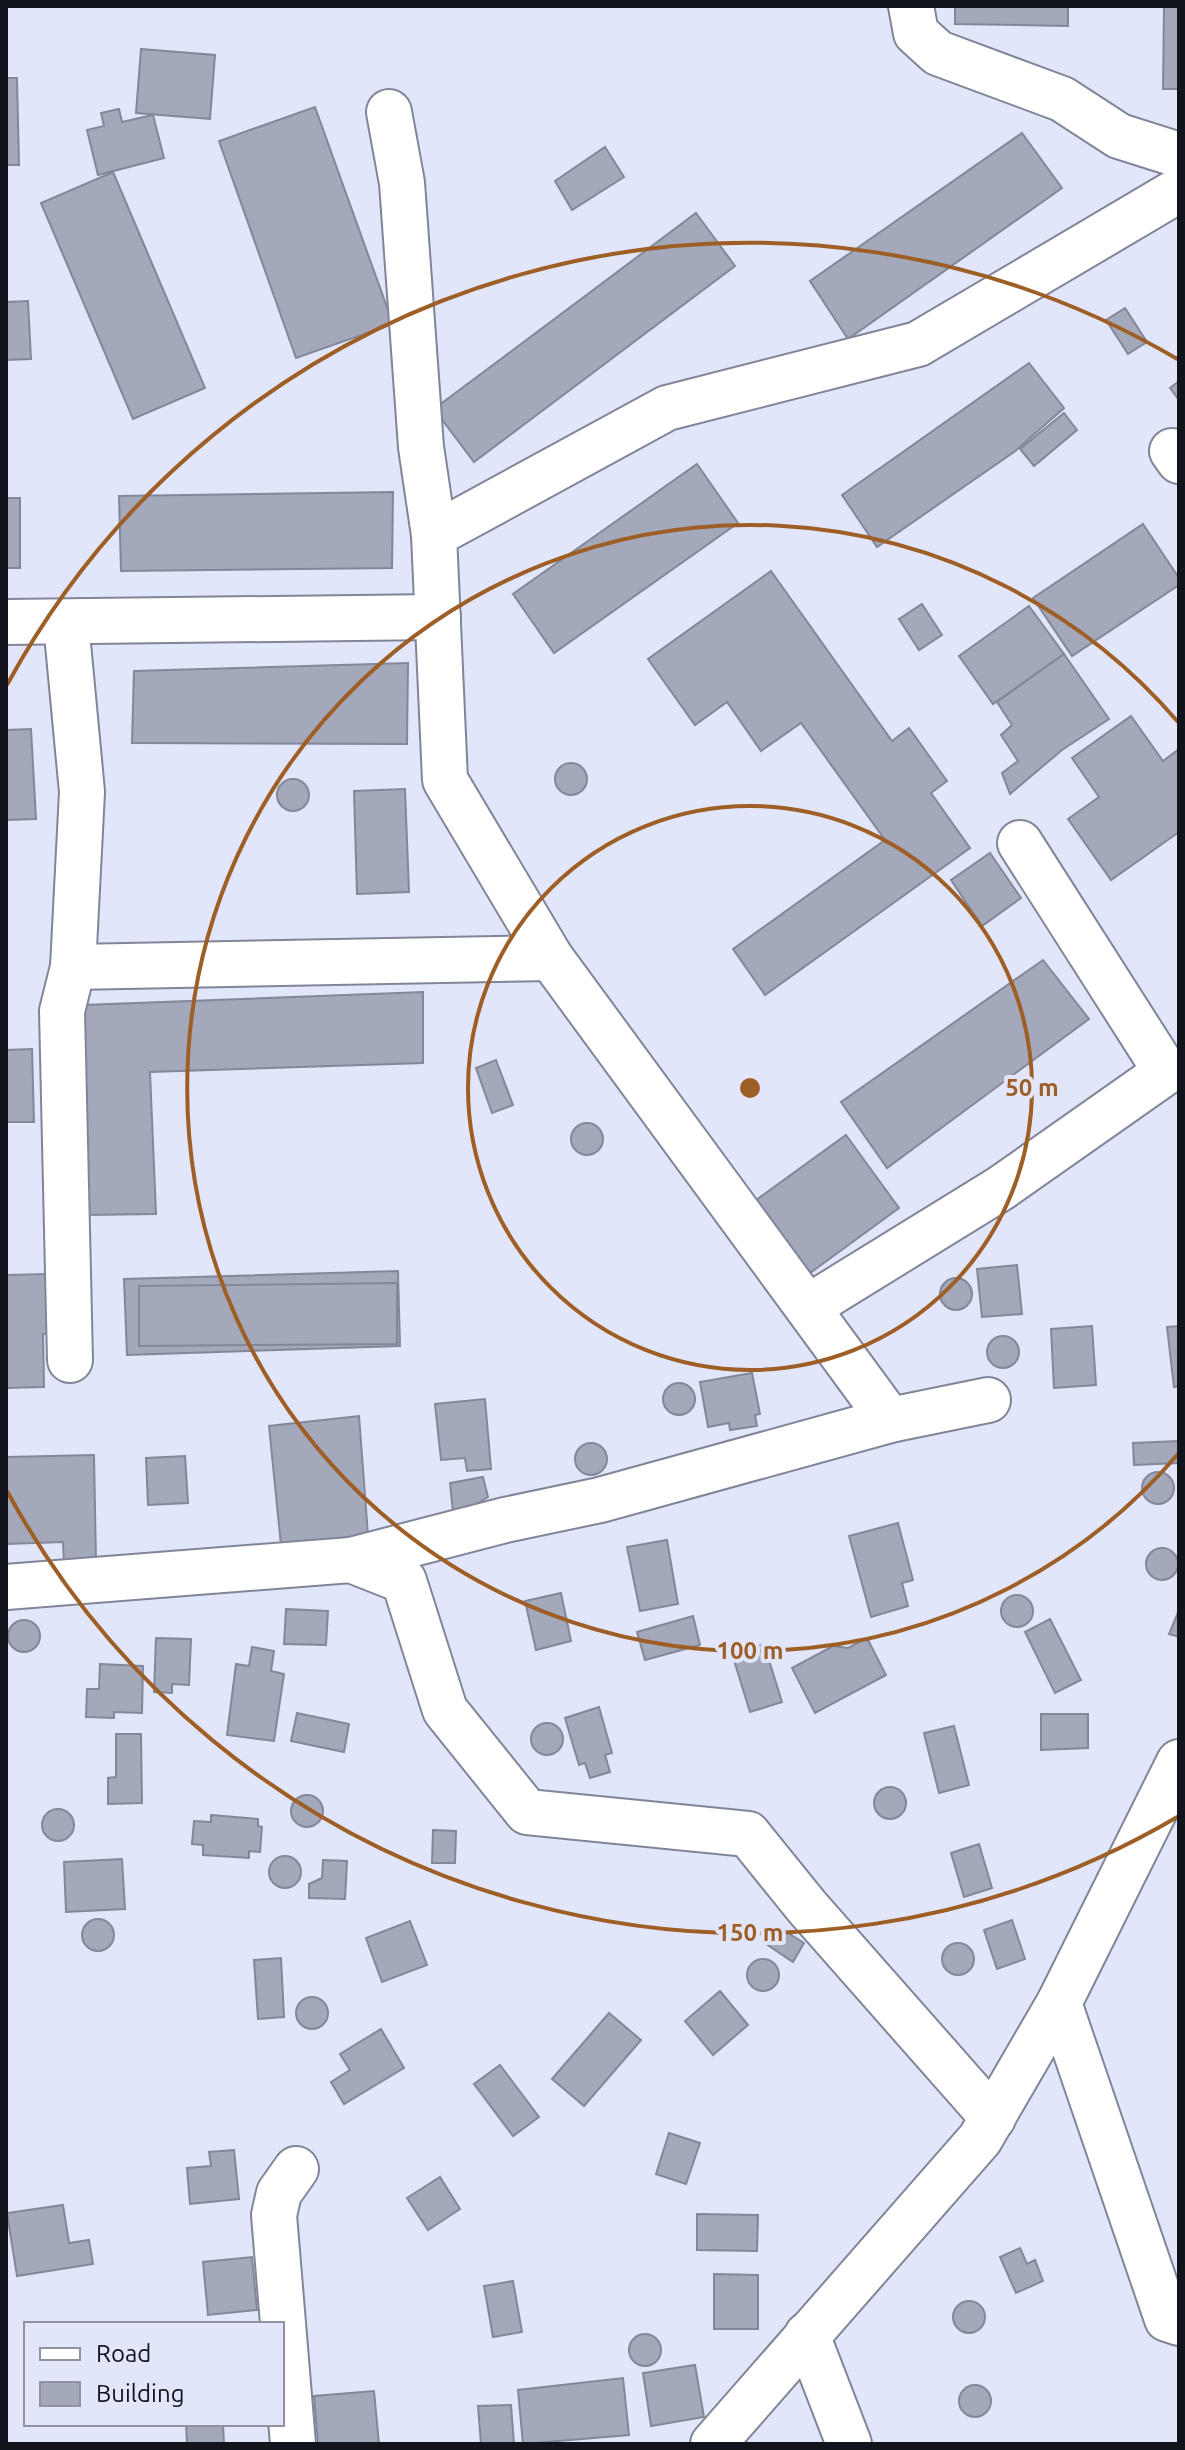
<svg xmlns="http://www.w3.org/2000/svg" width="1185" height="2450" viewBox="0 0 1185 2450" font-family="Ubuntu,sans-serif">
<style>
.building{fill:#a3a8bb;stroke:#83879a;stroke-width:2}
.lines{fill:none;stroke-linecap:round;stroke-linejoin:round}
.minor-casing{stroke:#818598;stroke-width:48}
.minor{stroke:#fff;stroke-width:44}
.ring{fill:none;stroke:#9e5f27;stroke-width:4}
.centre{fill:#9e5f27;stroke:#e1e6fb;stroke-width:4}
.ring-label{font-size:24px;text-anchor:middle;font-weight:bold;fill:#9e5f27;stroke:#e1e6fb;stroke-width:8;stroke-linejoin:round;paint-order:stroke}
</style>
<rect width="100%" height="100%" fill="#e1e6fb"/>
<g class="building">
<path d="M955 6H1068V26L955 24Z"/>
<path d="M1164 6H1179V89H1163Z"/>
<path d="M141 49 215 55 210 119 136 113Z"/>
<path d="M6 78H17L19 165H6Z"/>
<path d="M315 107 393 324 296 358 219 141Z"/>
<path d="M119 109 122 122 153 115 164 158 98 175 87 130 104 126 101 113Z"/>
<path d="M1022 133 1062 188 848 339 810 281Z"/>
<path d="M605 147 624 177 572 210 555 181Z"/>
<path d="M113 172 205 388 133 419 41 203Z"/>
<path d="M696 213 735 266 474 462 434 409Z"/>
<path d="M28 301 31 359 6 360V302Z"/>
<path d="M1125 308 1147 342 1128 354 1106 320Z"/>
<path d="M1029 363 1064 408 1014 452 877 547 842 495Z"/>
<path d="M1179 381V400L1170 388Z"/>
<path d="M1064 413 1077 430 1034 466 1020 449Z"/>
<path d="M697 464 738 523 554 653 513 594Z"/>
<path d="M393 492 392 568 121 571 119 496Z"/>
<rect x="6" y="498" width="14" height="70"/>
<path d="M1143 524 1179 578V585L1072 656 1033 598Z"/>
<path d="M771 571 892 741 909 728 947 781 931 793 970 848 765 995 733 949 885 840 801 723 761 751 727 702 695 725 648 659Z"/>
<path d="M922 604 942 635 919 650 899 619Z"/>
<path d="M1029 606 1064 654 993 704 959 656Z"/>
<path d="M1064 654 1109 719 1062 750 1010 794 1002 773 1018 761 1001 735 1012 725 997 702Z"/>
<path d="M408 663 407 744 132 743 134 671Z"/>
<path d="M1131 716 1163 761 1179 749V832L1111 880 1068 819 1099 797 1072 758Z"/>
<path d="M31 729 36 819 6 820V730Z"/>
<circle cx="571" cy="779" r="16"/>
<circle cx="293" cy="795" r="16"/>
<path d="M405 789 409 892 357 894 354 791Z"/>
<path d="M990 853 1021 898 982 926 951 880Z"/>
<path d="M1043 960 1089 1019 887 1168 841 1102Z"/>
<path d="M423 992V1063L150 1072 156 1214 85 1215 83 1005Z"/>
<path d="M32 1049 34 1122H6V1050Z"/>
<path d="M496 1060 513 1105 492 1113 476 1068Z"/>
<circle cx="587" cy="1139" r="16"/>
<path d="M846 1135 899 1208 806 1276 752 1203Z"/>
<path d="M1017 1265 1022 1314 982 1317 977 1269Z"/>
<path d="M398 1271 400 1346 127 1355 124 1279Z"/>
<path d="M50 1274 65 1334H43L44 1387 6 1388V1275Z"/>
<circle cx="956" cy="1294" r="16"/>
<path d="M397 1283V1344L139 1346V1286Z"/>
<path d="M1092 1326 1096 1385 1054 1388 1051 1329Z"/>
<path d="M1179 1326V1386L1174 1387 1167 1327Z"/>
<circle cx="1003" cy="1352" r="16"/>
<path d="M752 1373 760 1414 755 1415 757 1426 730 1430 729 1423 708 1427 700 1382Z"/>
<circle cx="679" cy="1399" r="16"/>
<path d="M485 1399 491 1469 467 1471 465 1458 441 1460 435 1404Z"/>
<path d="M359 1416 368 1535 281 1545 269 1426Z"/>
<path d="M1179 1441V1463L1134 1465 1133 1443Z"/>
<circle cx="591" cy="1459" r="16"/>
<path d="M94 1455 96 1563 64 1564 63 1542 6 1544V1457Z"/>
<path d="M185 1456 188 1503 148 1505 146 1458Z"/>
<circle cx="1158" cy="1488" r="16"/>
<path d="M483 1477 488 1497 475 1505 476 1516 454 1522 450 1483Z"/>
<path d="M898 1523 913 1580 902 1583 908 1606 871 1617 849 1536Z"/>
<path d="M667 1540 678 1604 640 1611 627 1547Z"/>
<circle cx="1162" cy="1564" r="16"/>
<path d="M561 1593 571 1641 536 1650 525 1601Z"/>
<circle cx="1017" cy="1611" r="16"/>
<path d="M286 1609 328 1611 326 1645 284 1644Z"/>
<path d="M1179 1610V1637L1169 1634Z"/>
<path d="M693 1616 700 1645 645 1660 637 1632Z"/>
<path d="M1050 1619 1081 1680 1055 1693 1025 1632Z"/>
<circle cx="24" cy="1636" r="16"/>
<path d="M156 1638 191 1639 189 1685 172 1684V1693L154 1692Z"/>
<path d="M867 1638 886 1675 815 1713 792 1668 833 1646 848 1648Z"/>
<path d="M764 1644 782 1702 750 1712 732 1654Z"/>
<path d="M252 1647 274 1651 271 1671 284 1674 274 1741 227 1735 236 1664 249 1666Z"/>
<path d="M100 1664 143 1666 142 1713 114 1712V1718L86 1717 87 1689H99Z"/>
<path d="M599 1707 612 1753 605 1755 610 1772 590 1778 585 1763 579 1765 565 1718Z"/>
<path d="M297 1713 349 1724 344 1752 291 1741Z"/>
<path d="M1041 1714H1088V1748L1041 1750Z"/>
<circle cx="547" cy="1739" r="16"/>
<path d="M954 1726 969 1785 939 1793 924 1733Z"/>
<path d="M116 1734H141L142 1803 108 1804V1778L116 1777Z"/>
<circle cx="890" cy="1803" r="16"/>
<circle cx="307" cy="1811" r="16"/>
<circle cx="58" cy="1825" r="16"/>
<path d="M211 1815 258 1819V1826L262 1827 260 1852 249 1851V1858L203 1855V1845L192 1844 194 1821 211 1822Z"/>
<path d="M433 1830 456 1831 455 1863H432Z"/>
<path d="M979 1844 992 1888 964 1897 951 1853Z"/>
<circle cx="285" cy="1872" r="16"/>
<path d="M122 1859 125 1909 66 1912 64 1862Z"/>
<path d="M323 1860 347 1861 345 1899 309 1898V1884L322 1878Z"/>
<circle cx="98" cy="1935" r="16"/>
<path d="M1012 1920 1025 1959 997 1969 984 1930Z"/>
<path d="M410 1921 427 1965 382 1982 366 1938Z"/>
<path d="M777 1926 804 1943 793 1962 766 1944Z"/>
<circle cx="958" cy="1959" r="16"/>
<path d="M281 1958 284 2017 258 2019 254 1960Z"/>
<circle cx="763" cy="1975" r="16"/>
<path d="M720 1991 748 2025 713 2055 685 2021Z"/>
<circle cx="312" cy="2013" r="16"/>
<path d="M609 2013 641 2040 584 2106 552 2079Z"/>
<path d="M381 2029 404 2068 344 2104 331 2082 350 2070 340 2054Z"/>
<path d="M500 2065 539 2117 513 2136 474 2084Z"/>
<path d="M669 2133 700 2143 686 2184 656 2174Z"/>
<path d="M234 2150 239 2199 190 2204 187 2168 211 2166 209 2152Z"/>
<path d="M440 2177 460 2209 428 2230 407 2198Z"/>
<path d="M63 2205 69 2243 89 2240 93 2264 17 2276 7 2213Z"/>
<path d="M697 2214 758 2215 757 2251 697 2250Z"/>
<path d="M1020 2248 1027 2264 1035 2260 1043 2281 1016 2293 1000 2257Z"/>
<path d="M252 2257 257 2310 208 2315 203 2262Z"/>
<path d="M714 2274 758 2275V2329H714Z"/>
<path d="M513 2281 522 2332 493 2337 484 2286Z"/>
<circle cx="969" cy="2317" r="16"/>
<circle cx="645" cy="2350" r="16"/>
<path d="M695 2365 704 2417 651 2426 643 2373Z"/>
<path d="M623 2378 629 2435 523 2444 518 2390Z"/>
<circle cx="975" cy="2401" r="16"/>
<path d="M374 2391 379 2444H318L314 2396Z"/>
<path d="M511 2405 514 2444H481L478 2406Z"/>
<path d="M186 2424H223L224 2444H187Z"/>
</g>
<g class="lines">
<defs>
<g id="minor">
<path d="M911 6 916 33 938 53 1062 99 1119 136 1179 155"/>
<path d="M389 112 402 183 421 447 434 535 445 780 551 958 890 1420"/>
<path d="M1172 451 1179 461"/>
<path d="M434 535 667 408 918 344 1179 190"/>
<path d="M6 622 438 617"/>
<path d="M66 623 82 792 73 967 62 1011 70 1360"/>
<path d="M73 967 551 958"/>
<path d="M808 1307 1001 1188 1166 1072 1020 843"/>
<path d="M351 1560 404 1581 445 1710 527 1812 748 1834 807 1907 993 2118"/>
<path d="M6 1587 351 1560 505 1520 600 1500 890 1420 988 1400"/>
<path d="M1059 2003 1167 2319 1179 2323"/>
<path d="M807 2335 849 2444"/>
<path d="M293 2444 274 2215 279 2193 296 2169"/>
<path d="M713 2444 980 2139 1059 2003 1179 1762"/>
</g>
</defs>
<use href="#minor" class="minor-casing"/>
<use href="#minor" class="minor"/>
</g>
<g class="ring">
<circle cx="750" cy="1088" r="282"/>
<path d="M1178 1454A563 563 0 1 1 1178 722"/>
<path d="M1179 1816A845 845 0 0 1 7 1491M7 685A845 845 0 0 1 1179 360"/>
</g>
<circle cx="750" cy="1088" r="12" class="centre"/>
<g class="ring-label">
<text x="1032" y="1096">50 m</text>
<text x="750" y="1659">100 m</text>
<text x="750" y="1941">150 m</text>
</g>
<rect width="1185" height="2450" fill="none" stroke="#12141b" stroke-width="16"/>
<rect x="24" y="2322" width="260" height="104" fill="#e1e6fb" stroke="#8e92a1" stroke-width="2"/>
<rect x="40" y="2348" width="40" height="12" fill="#ffffff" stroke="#8e92a1" stroke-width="2"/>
<text x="96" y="2362" font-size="24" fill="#12141b">Road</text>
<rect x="40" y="2382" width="40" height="24" fill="#a3a8bb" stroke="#8e92a1" stroke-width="2"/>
<text x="96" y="2402" font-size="24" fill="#12141b">Building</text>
</svg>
